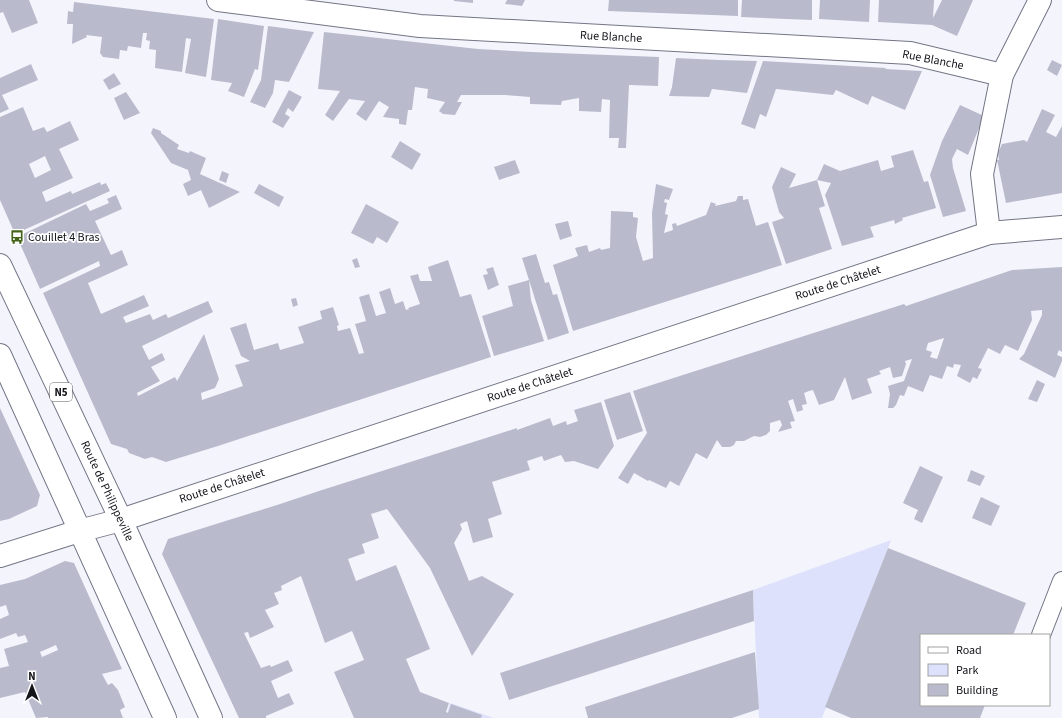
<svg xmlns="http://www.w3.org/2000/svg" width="1062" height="718" viewBox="0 0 1062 718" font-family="'Source Sans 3',sans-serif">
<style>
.green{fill:#dee1fc}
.building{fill:#b9bbcd;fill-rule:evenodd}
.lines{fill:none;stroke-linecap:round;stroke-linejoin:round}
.service-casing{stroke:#737585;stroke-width:20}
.minor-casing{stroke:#737585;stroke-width:24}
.tertiary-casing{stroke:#737585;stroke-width:24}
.secondary-casing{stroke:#737585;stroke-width:24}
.primary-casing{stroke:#737585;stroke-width:24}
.service{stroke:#fff;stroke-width:18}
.minor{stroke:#fff;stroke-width:22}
.tertiary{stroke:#fff;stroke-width:22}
.secondary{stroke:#fff;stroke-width:22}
.primary{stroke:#fff;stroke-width:22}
.labels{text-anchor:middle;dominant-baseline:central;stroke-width:3.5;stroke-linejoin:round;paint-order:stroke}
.shield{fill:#fff;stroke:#5a5a5f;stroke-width:1}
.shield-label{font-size:11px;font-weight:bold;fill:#13141a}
.street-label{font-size:12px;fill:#13141a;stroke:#fff}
.poi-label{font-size:12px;fill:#13141a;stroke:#fff;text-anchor:start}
</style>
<rect width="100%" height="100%" fill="#f4f5fc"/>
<g class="green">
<path d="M891 540 822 718H759L753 590Z"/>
<path d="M450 703 494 718H446Z"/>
</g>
<g class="building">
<path d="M0 0H29L38 23 12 33 3 12 0 13Z"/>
<path d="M454 0H473V3L454 1Z"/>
<path d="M507 0H525L522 6 505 4Z"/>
<path d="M609 0H738V16L608 11Z"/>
<path d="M742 0H812V20L741 17Z"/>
<path d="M820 0H870L869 22 819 19Z"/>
<path d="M879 0H934L933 18 942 0H973L957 36 932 25 878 22Z"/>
<path d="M74 2 214 19 206 77 185 73 191 39 186 38 182 72 155 68 156 50 149 49 150 41 146 40 147 33H143L141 48 128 46 127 51 120 50 119 59 103 57 100 53 102 37 86 35 87 37 72 44 73 24H67L68 11 73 12Z"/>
<path d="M218 19 264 26 258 70 255 69 244 97 228 91 232 83 211 80Z"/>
<path d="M268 26 314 32 289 82 275 80 273 93 265 108 250 102 261 80Z"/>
<path d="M324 32 478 49 532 52 659 57 658 86 629 85 626 148H618L619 138H609L610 100 602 99 601 112 579 111V98L562 101 561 105 530 104V97L505 95H461L457 102H462L455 115 443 114 439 111 445 102 427 98 428 89 415 87 412 110H408L406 125 399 124V119L383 117 389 107 379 101 366 121 356 114 365 101 349 99 333 121 325 115 340 91 318 89Z"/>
<path d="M676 58 719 60 757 61 747 93 712 89 709 97 669 96 672 87Z"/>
<path d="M1052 60 1062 65 1057 76 1047 70Z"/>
<path d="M763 61 886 68 885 69 922 71 905 110 872 96 868 105 836 90 833 95 776 89 766 117 760 114 755 129 741 124Z"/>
<path d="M31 64 38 80 2 95 9 109 0 113V78Z"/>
<path d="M114 73 121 84 109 90 103 80Z"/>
<path d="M289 90 302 97 293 112 288 108 285 114 290 117 283 128 272 122Z"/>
<path d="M126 92 140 113 124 120 114 98Z"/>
<path d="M960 105 984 116 968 155 957 149 952 159 953 168 966 211 943 217 930 175 942 141Z"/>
<path d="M23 107 33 131 44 127 47 132 70 121 79 140 59 149 73 178 42 192 46 202 71 191 72 194 100 182 101 185 106 183 110 191 15 234 0 200V117ZM45 156 51 170 35 178 29 164Z"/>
<path d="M1042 109 1055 115 1046 132 1056 137 1062 126V193L1006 203 997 160H999L998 153 1002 144 1024 140 1027 142Z"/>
<path d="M153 128 161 131V133L179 145 177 149 189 153 190 151 206 158 200 174 240 192 209 208 201 190 188 196 183 184 191 180 188 170 171 163 151 133Z"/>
<path d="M400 141 421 154 412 170 391 157Z"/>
<path d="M913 150 924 182 928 181 936 208 902 218 903 220 895 224 894 220 870 227 874 237 842 246 825 195 831 183 817 180 825 206 819 208 832 249 786 264 772 222 784 218 779 212 772 187 781 167 796 174 789 188 817 180 824 164 840 171 878 160 881 171 894 167 891 156Z"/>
<path d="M515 160 520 173 499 180 494 167Z"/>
<path d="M222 171 229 174 226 183 219 180Z"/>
<path d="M259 184 284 197 279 207 254 193Z"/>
<path d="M656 184 673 189 669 200 665 199 664 202 667 203 665 214 668 215 664 233 673 230 672 224 676 223 677 226 706 215 711 202 716 204 715 206 736 201 738 196H743V200L748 199 756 226 768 222 782 265 573 331 553 265 578 256 575 248 587 245 589 252 600 248 601 250 610 248 611 211 633 212V217L638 218 636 237 643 261 653 258 652 213Z"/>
<path d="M116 195 122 209 95 221 111 255 122 250 128 265 88 283 101 314 144 295 149 306 123 317 126 323 150 314 153 320 166 314 168 318 208 301 213 312 142 346 149 360 162 353 165 360 151 367 160 381 137 393 138 396 175 377 177 381 204 334 219 379 215 388 201 393 202 400 243 386 235 365 250 361 241 356 230 328 246 323 254 350 278 343 280 350 304 343 298 327 322 319 320 311 333 307 339 325 337 326 338 331 350 328 359 354 364 353 355 324 366 321 359 297 369 294 376 316 386 313 379 292 390 288 395 304 403 301 406 310 409 309 408 308 420 304 410 276 418 274 420 281H432L428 267 448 260 460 297 471 294 491 357 218 446 166 462 152 457 145 459 129 453 127 449 111 444 43 293 100 266 99 261 40 289 17 237 86 204 90 211 109 203 107 199Z"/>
<path d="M366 204 399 222 387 243 377 237 373 244 351 233Z"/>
<path d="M568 221 572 236 560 240 555 224Z"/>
<path d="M536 254 545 283 549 282 553 295 557 294 569 333 548 340 522 258Z"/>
<path d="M357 258 360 267 355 268 352 260Z"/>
<path d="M493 267 499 285 488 290 483 275 488 274 486 269Z"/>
<path d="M1062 267V352L1059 350 1057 355 1062 357V361L1055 378 1019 359 1024 354 1042 315V310L1031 311 1032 320 1018 351 1005 345 1000 354 988 348 978 368 982 369 977 379 973 377 970 383 957 376 961 365 954 364 953 368 947 366 942 379 930 375 923 392 908 386 904 396 900 395 896 405 893 408H888L890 394 888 386 904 381 912 359 905 361 906 364 902 376 893 378 890 367 879 371 881 374 867 379 872 393 852 400 845 377 834 400 819 405 813 390 809 391 804 393 807 404 802 405 803 410 797 412 793 399 788 401 795 421 790 422 792 428 778 432 782 425 780 420 770 423V431L766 435 760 437 754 436 744 441H736L734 445 730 447H722L717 440 707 459 696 453 679 486 670 481 666 488 649 480 648 481 634 473 628 484 618 478 647 433 633 391 904 304 906 306 1012 270ZM944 338 937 359 930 357 932 352 926 350 928 343Z"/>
<path d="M529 280 531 300 544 341 494 356 482 316 513 306 508 286Z"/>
<path d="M296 298 298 305 293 307 291 299Z"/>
<path d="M1037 380 1045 384 1037 402 1028 399Z"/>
<path d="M630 392 643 431 617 440 604 400Z"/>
<path d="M601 402 614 446 598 469 574 461 565 462 561 455 544 461 542 456 527 461 530 470 492 482 502 514 488 519 493 537 473 543 467 521 460 524 462 529 454 543 469 581 482 576 514 594 472 656 430 568 387 509 371 514 379 538 362 544 365 553 348 559 356 581 396 565 430 649 406 659 420 692 449 703 446 712 448 713 451 704 482 715 481 718H354L334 672 364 660 352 631 325 643 301 576 281 586 282 590 274 593 279 604 265 610 274 627 250 638 248 632 244 633 261 668 270 665 271 667 288 660 293 671 271 681 278 698 289 693 294 704 266 716V718H239L162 554 168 539 277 505 322 490 489 437 517 428V430L550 418 553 426 566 421 567 425 578 421 574 410Z"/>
<path d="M0 408 40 495 37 506 9 519 0 521Z"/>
<path d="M920 466 943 477 922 523 914 519 918 510 903 503Z"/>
<path d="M971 470 985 476 980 486 967 481Z"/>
<path d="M981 497 1000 506 991 526 972 518Z"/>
<path d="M888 548 1026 603 1013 635H921V705H985L980 718H851L825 707Z"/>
<path d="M65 561 74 563 122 669 102 674 108 685 112 683 118 690 125 707 120 710 123 718H48V717L36 718 25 692 0 698V668L9 666 4 649 28 642 25 635 18 637 16 633 0 639V619L9 615 6 605 0 607V585L25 579ZM56 645 58 650 42 657 40 652Z"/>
<path d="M753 590 754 621 509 700 500 673Z"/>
<path d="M755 652 759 709 732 718H588L585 707Z"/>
</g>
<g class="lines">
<defs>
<path id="service" d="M1041 635 1062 581"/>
<g id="minor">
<path d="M218 0 420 26 910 53 1002 75"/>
<path d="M989 233 982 174 1002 75 1040 0"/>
</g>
<path id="tertiary" d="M0 556 79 531"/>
<path id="secondary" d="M79 531 121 520 989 233 1062 227"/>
<g id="primary">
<path d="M0 265 121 520 211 718"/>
<path d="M0 355 165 718"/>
</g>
</defs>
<use href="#service" class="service-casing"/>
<use href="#minor" class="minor-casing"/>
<use href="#tertiary" class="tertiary-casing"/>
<use href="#secondary" class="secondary-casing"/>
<use href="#primary" class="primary-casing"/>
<use href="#service" class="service"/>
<use href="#minor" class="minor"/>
<use href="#tertiary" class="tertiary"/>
<use href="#secondary" class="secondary"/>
<use href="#primary" class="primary"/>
</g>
<defs>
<symbol id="bus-bare" viewBox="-9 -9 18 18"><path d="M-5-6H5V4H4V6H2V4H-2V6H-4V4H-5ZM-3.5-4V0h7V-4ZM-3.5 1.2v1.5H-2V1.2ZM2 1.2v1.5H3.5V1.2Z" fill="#44641a" stroke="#fff" stroke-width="2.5" paint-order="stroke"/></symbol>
</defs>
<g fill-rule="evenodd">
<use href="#bus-bare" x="7" y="227" width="20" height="20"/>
</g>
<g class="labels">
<rect class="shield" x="50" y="383" width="22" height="18" rx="3"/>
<g class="shield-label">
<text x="61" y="392">N5</text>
</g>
<g class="street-label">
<text transform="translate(611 37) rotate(3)">Rue Blanche</text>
<text transform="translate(933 60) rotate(11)">Rue Blanche</text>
<text transform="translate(838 283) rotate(-18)">Route de Châtelet</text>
<text transform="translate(530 385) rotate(-18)">Route de Châtelet</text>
<text transform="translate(222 486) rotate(-18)">Route de Châtelet</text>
<text transform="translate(107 491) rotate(65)">Route de Philippeville</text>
</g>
<g class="poi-label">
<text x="28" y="237">Couillet 4 Bras</text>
</g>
</g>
<rect x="920" y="634" width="130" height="72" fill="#ffffff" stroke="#a1a1a3"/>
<rect x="928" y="647" width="20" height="6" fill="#ffffff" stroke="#a1a1a3"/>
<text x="956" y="654" font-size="12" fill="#13141a">Road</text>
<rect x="928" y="664" width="20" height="12" fill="#dee1fc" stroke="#a1a1a3"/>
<text x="956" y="674" font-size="12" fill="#13141a">Park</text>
<rect x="928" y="684" width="20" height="12" fill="#b9bbcd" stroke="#a1a1a3"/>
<text x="956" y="694" font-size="12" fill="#13141a">Building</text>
<g transform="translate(32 686)" stroke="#ffffff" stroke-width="3" paint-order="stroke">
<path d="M0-3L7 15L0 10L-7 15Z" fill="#13141a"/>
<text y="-6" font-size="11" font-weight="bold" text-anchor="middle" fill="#13141a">N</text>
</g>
</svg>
